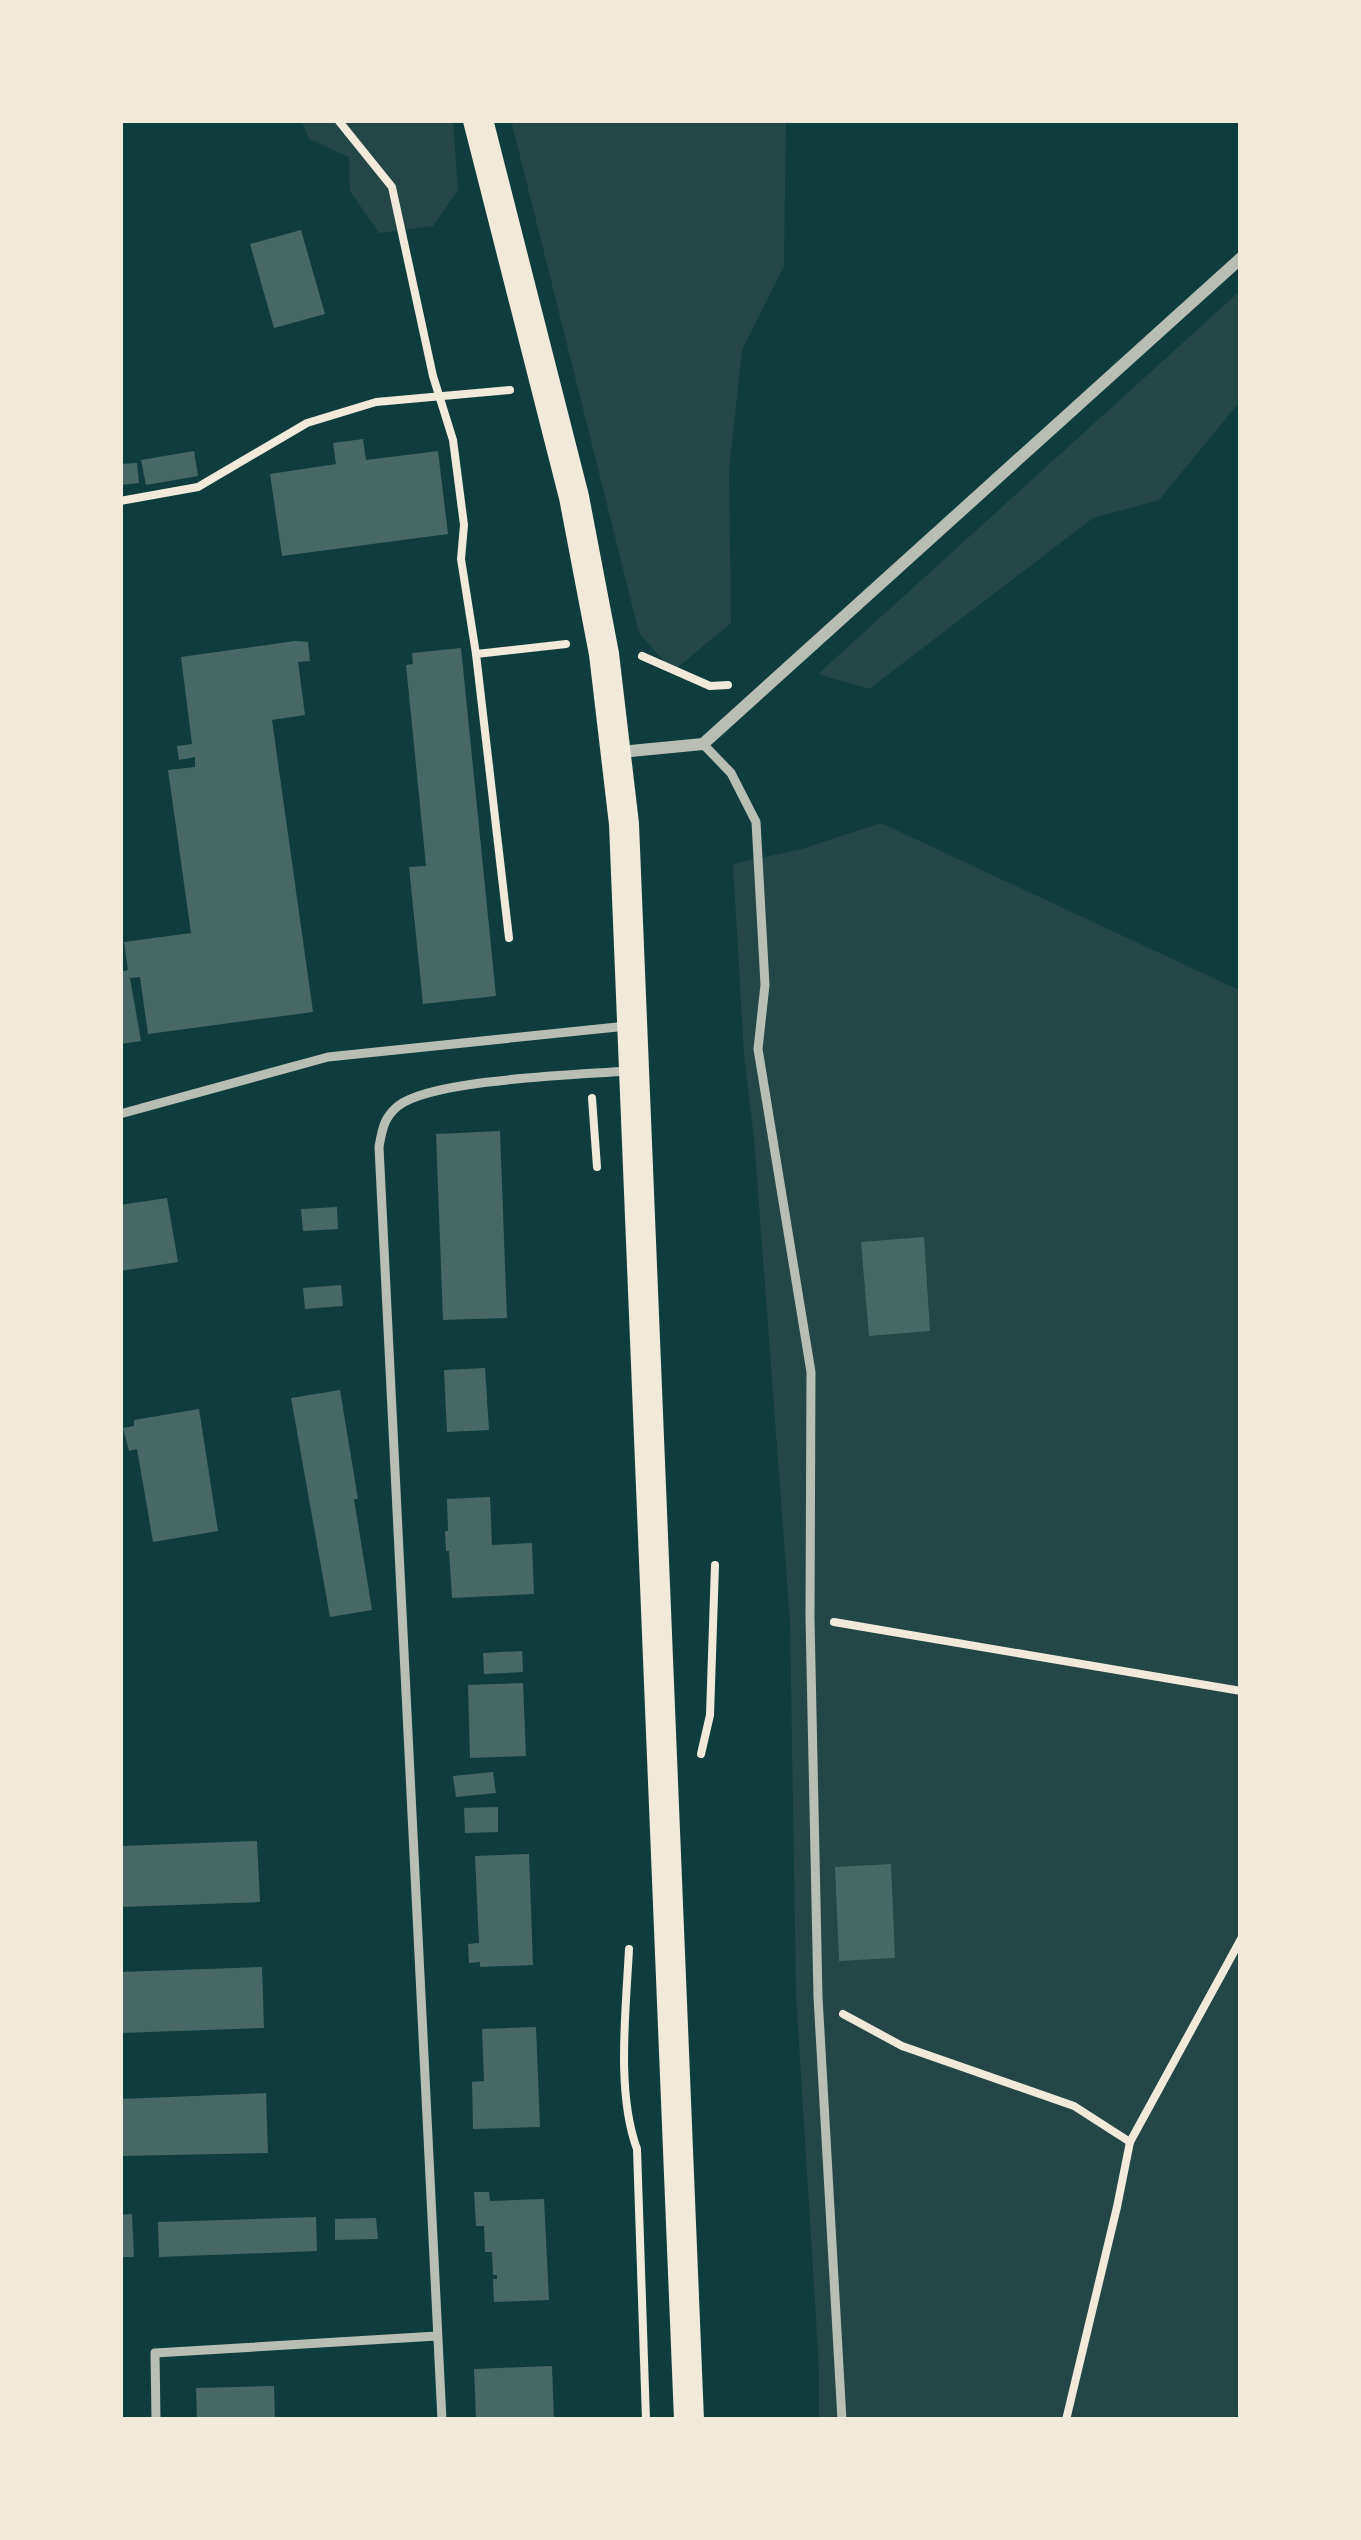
<svg xmlns="http://www.w3.org/2000/svg" width="1361" height="2540" viewBox="0 0 1361 2540" font-family="'Asap Condensed',sans-serif">
<style>
.green{fill:#244646}
.building{fill:#486865}
.lines{fill:none;stroke-linecap:round;stroke-linejoin:round}
.path{stroke:#f1e9da;stroke-width:8}
.service{stroke:#b8beb3;stroke-width:9}
.minor{stroke:#b8beb3;stroke-width:12}
.primary{stroke:#f1e9da;stroke-width:30}
</style>
<rect width="100%" height="100%" fill="#0f3d3e"/>
<g class="green">
<path d="M301 120H453L458 190 433 226 379 233 350 191 349 157 309 139Z"/>
<path d="M511 120H786L784 266 742 350 729 471 731 623 673 671 639 633Z"/>
<path d="M1241 290V400L1159 500 1093 518 869 689 818 674Z"/>
<path d="M881 823 1241 991V2409L1234 2420H819V2369L796 1993 790 1621 754 1138 744 1054 733 864 802 849Z"/>
</g>
<g class="building">
<path d="M301 230 325 314 274 328 250 244Z"/>
<path d="M363 439 366 460 438 451 448 534 282 556 270 474 336 464 333 443Z"/>
<path d="M194 451 198 476 146 485 141 460Z"/>
<path d="M137 463 139 483 120 485V464Z"/>
<path d="M295 641 308 642 310 661 298 662 305 715 272 720 313 1012 148 1034 140 977 130 978 141 1041 120 1044V972L128 970 124 942 191 933 168 770 195 767V757L179 760 177 746 192 744 181 657Z"/>
<path d="M461 648 496 996 423 1004 409 867 426 866 406 665 413 664 412 653Z"/>
<path d="M500 1131 507 1318 443 1320 436 1134Z"/>
<path d="M167 1198 178 1262 120 1271V1205Z"/>
<path d="M337 1207 338 1229 303 1231 301 1209Z"/>
<path d="M924 1237 930 1331 869 1336 861 1242Z"/>
<path d="M341 1285 343 1306 305 1309 303 1288Z"/>
<path d="M485 1368 489 1430 447 1432 444 1370Z"/>
<path d="M340 1390 358 1499H354L372 1610 330 1617 291 1398Z"/>
<path d="M199 1409 218 1531 153 1542 137 1449 129 1451 123 1428 134 1426V1420Z"/>
<path d="M490 1497 492 1545 532 1543 534 1594 452 1598 449 1551H446L445 1531H448L447 1499Z"/>
<path d="M522 1651 523 1672 484 1674 483 1653Z"/>
<path d="M523 1683 526 1756 470 1758 468 1685Z"/>
<path d="M493 1772 496 1793 456 1797 453 1776Z"/>
<path d="M498 1807V1832L465 1833 464 1808Z"/>
<path d="M257 1841 260 1902 120 1907V1846Z"/>
<path d="M529 1854 533 1965 480 1967V1962L469 1963 468 1944 479 1943 475 1856Z"/>
<path d="M891 1864 895 1958 839 1961 835 1867Z"/>
<path d="M262 1967 264 2028 120 2033V1972Z"/>
<path d="M536 2027 540 2127 473 2129 472 2082 484 2081 482 2029Z"/>
<path d="M266 2093 268 2153 120 2156V2099Z"/>
<path d="M474 2192H489L490 2201 544 2199 549 2300 494 2302 493 2279H497V2275H493L492 2252H485L484 2226H476Z"/>
<path d="M132 2214 134 2257H120V2215Z"/>
<path d="M316 2217 317 2251 159 2257 158 2222Z"/>
<path d="M376 2218 378 2239 335 2240V2219Z"/>
<path d="M552 2366 554 2420H476L474 2369Z"/>
<path d="M274 2386 275 2420H197L196 2388Z"/>
</g>
<g class="lines">
<g class="path">
<path d="M338 120 392 187 433 376 453 440 464 525 461 559 476 654"/>
<path d="M120 501 198 487 307 423 376 402 510 390"/>
<path d="M642 656 710 686 728 685"/>
<path d="M509 938 476 654 566 644"/>
<path d="M592 1098 597 1167"/>
<path d="M834 1622 1241 1691"/>
<path d="M701 1754 710 1715 715 1565"/>
<path d="M629 1949C626 2009 616 2093 637 2149L646 2420"/>
<path d="M843 2014 902 2046 1074 2106 1130 2142"/>
<path d="M1066 2420 1117 2207 1130 2142 1241 1939"/>
</g>
<g class="service">
<path d="M703 744 731 773 756 822 765 985 758 1049 811 1372 810 1618 818 1997 842 2420"/>
<path d="M120 1114 328 1057 627 1026"/>
<path d="M156 2420 155 2353 437 2336"/>
<path d="M442 2420 379 1147C382 1130 384 1117 398 1106 433 1079 578 1075 627 1071"/>
</g>
<path class="minor" d="M620 752 703 744 1241 258"/>
<path class="primary" d="M478 120 574 497 604 654 624 824 689 2420"/>
</g>
<rect width="1361" height="2540" fill="none" stroke="#f1e9da" stroke-width="246"/>
</svg>
